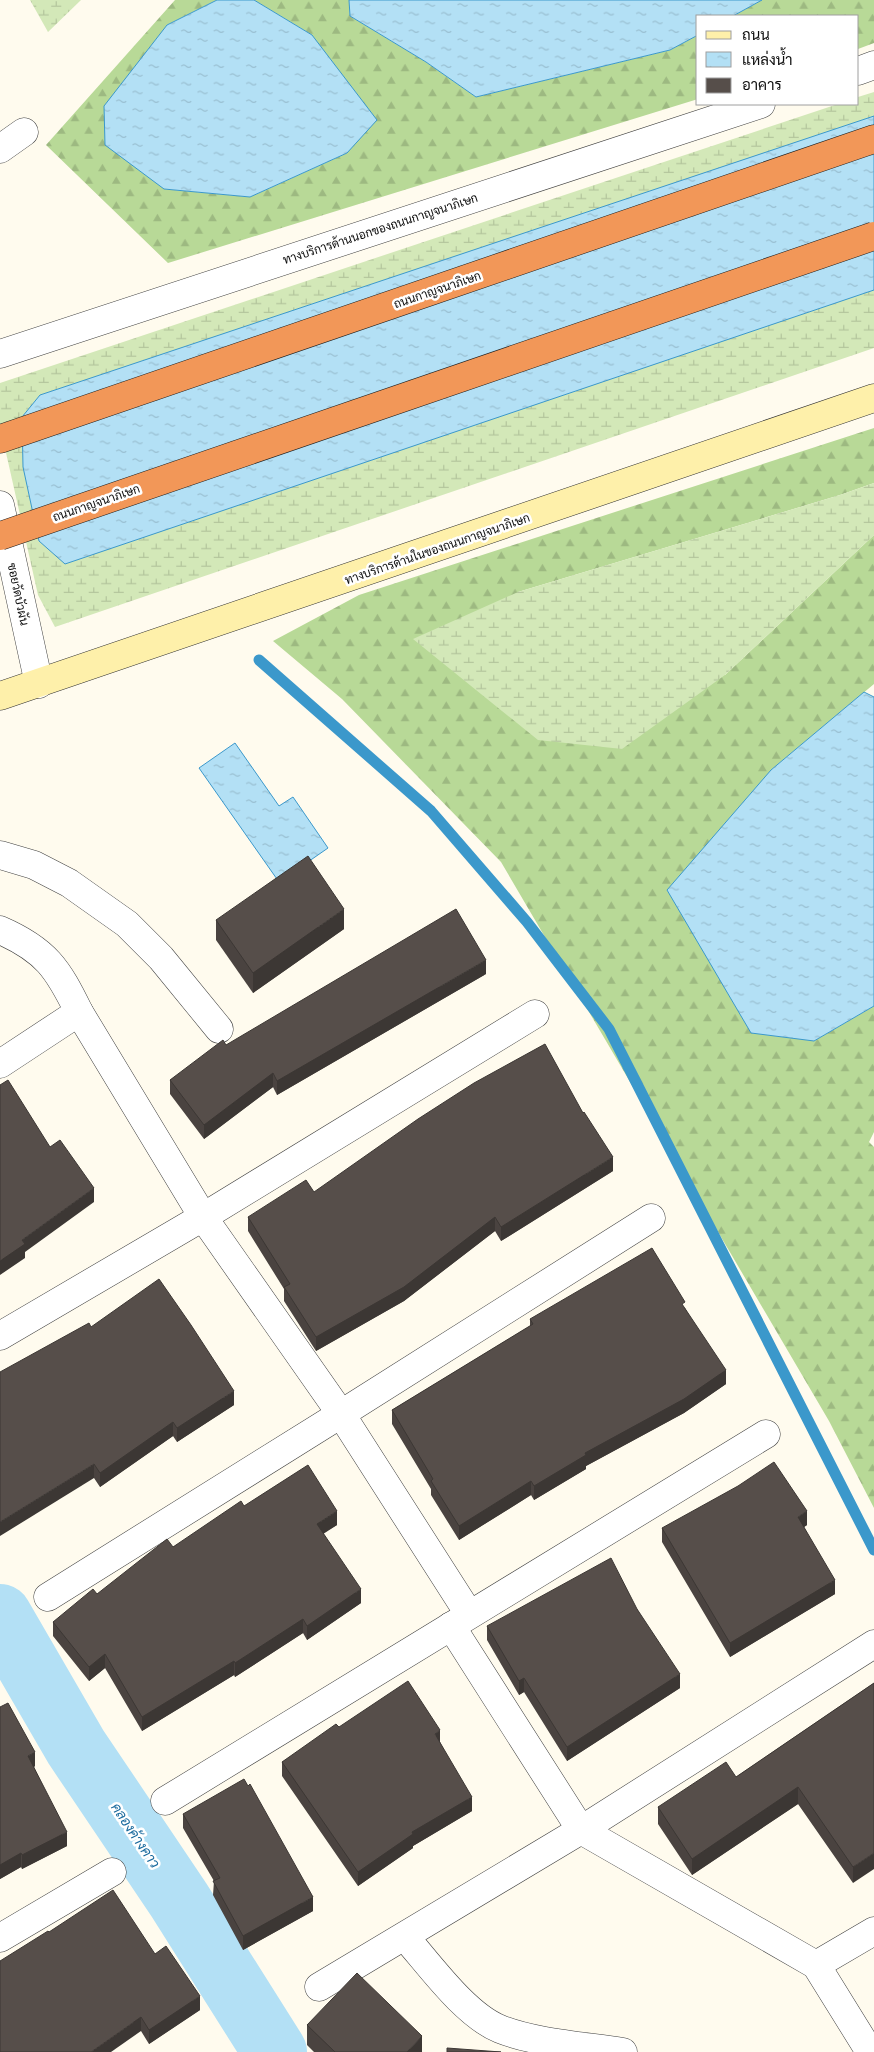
<svg xmlns="http://www.w3.org/2000/svg" width="874" height="2052" viewBox="0 0 874 2052" font-family="'Playfair Display',Sarabun,serif">
<style>
.forest{fill:url(#forest-firs)}
.wetland{fill:url(#wetland-marsh)}
.water{fill:url(#water-ripples);stroke:#3b98cb}
.lines{fill:none;stroke-linecap:round;stroke-linejoin:round}
.stream{stroke:#3b98cb;stroke-width:11}
.river{stroke:#b3e0f5;stroke-width:64}
.street-casing{stroke:#404040;stroke-width:29}
.secondary-casing{stroke:#2f2f2f;stroke-width:29}
.highway-casing{stroke:#1e1e1e;stroke-width:29}
.street{stroke:#fff;stroke-width:28}
.secondary{stroke:#fef0aa;stroke-width:28}
.highway{stroke:#f29758;stroke-width:28}
.highway-bridge-casing{stroke:#1e1e1e;stroke-width:29;stroke-linecap:butt}
.highway-bridge{stroke:#f29758;stroke-width:28}
.wall{fill:#4a4340}
.shaded-wall{fill:#3c3734}
.building{fill:#564e4a;stroke:#3c3734}
.labels{text-anchor:middle;dominant-baseline:central;stroke-width:5;stroke-linejoin:round;paint-order:stroke}
.street-label{font-size:12px;fill:#0d0d0d;stroke:#fff}
.water-label{font-size:14px;font-style:italic;fill:#18699d;stroke:#fff}
</style>
<defs>
<pattern id="forest-firs" width="22" height="20" patternUnits="userSpaceOnUse" patternTransform="scale(1.25)"><rect width="22" height="20" fill="#b8d997"/><path d="M5 1l3.5 6h-7zM16 11l3.5 6h-7z" fill="#9db981"/></pattern>
<pattern id="wetland-marsh" width="20" height="14" patternUnits="userSpaceOnUse" patternTransform="scale(1.25)"><rect width="20" height="14" fill="#d3e8b8"/><path d="M1 5h8M5 5V1M11 12h8M15 12V8" fill="none" stroke="#b4c69d"/></pattern>
<pattern id="water-ripples" width="26" height="14" patternUnits="userSpaceOnUse" patternTransform="scale(1.25)"><rect width="26" height="14" fill="#b3e0f5"/><path d="M2 4q2-2 4 0t4 0M15 11q2-2 4 0t4 0" fill="none" stroke="#99bfd1"/></pattern>
</defs>
<rect width="100%" height="100%" fill="#fffbee"/>
<g class="forest">
<path d="M175 0H217L167 25 164 189 250 197 347 153 312 35 254 0H349L350 16 426 62 476 97 670 50 698 35V99L168 263 46 145Z"/>
<path d="M762 0H874V43L858 49V16H733Z"/>
<path d="M874 428V483L840 495 518 592 725 675 874 535V684L771 770 814 1041 874 1006V1132L869 1142 874 1147V1508L829 1421 501 862 342 699 273 641 359 595Z"/>
</g>
<g class="wetland">
<path d="M30 0H81L48 32Z"/>
<path d="M874 92V348L55 627 38 595 0 426V383L838 104H858V97Z"/>
<path d="M874 483V535L725 675 622 749 538 740 413 639 518 592 840 495Z"/>
</g>
<g class="water">
<path d="M217 0H254L312 35 377 120 347 153 250 197 164 189 105 145 104 106 167 25Z"/>
<path d="M349 0H762L733 16H698V35L670 50 476 97 426 62 350 16Z"/>
<path d="M874 116V290L65 564 39 541 23 467 22 417 40 395Z"/>
<path d="M864 692 874 697V1006L814 1041 751 1033 667 890 771 770Z"/>
<path d="M235 743 279 806 293 797 328 848 279 882 199 768Z"/>
</g>
<g class="lines">
<path class="stream" d="M259 660 431 811 527 922 609 1029 874 1550"/>
<path class="river" d="M0 1616 76 1747 179 1900 275 2052"/>
<defs>
<g id="street">
<path d="M858 71 874 65"/>
<path d="M0 149 24 132"/>
<path d="M0 354 761 104"/>
<path d="M0 505 39 684"/>
<path d="M0 855 34 865 69 883 127 924 161 958 219 1029"/>
<path d="M0 930C46 950 58 969 79 1012L203 1217 341 1414 469 1614"/>
<path d="M0 1064 79 1012"/>
<path d="M0 1336 203 1217 535 1014"/>
<path d="M48 1597 341 1414 651 1218"/>
<path d="M451 1626 581 1830 816 1965 870 2052"/>
<path d="M165 1801 766 1434"/>
<path d="M405 1937C429 1964 465 2015 500 2029 535 2043 585 2046 623 2052"/>
<path d="M0 1938 112 1872"/>
<path d="M816 1965 874 1931"/>
<path d="M319 1987 581 1830 874 1644"/>
</g>
<path id="secondary" d="M0 696 874 398"/>
<path id="highway" d="M0 439 874 139"/>
</defs>
<use href="#street" class="street-casing"/>
<use href="#secondary" class="secondary-casing"/>
<use href="#highway" class="highway-casing"/>
<use href="#street" class="street"/>
<use href="#secondary" class="secondary"/>
<use href="#highway" class="highway"/>
<defs>
<path id="highway-bridge" d="M0 536 874 236"/>
</defs>
<use href="#highway-bridge" class="highway-bridge-casing"/>
<use href="#highway-bridge" class="highway-bridge"/>
</g>
<g class="wall">
<path d="M216 920 344 929 253 993 216 940Z"/>
<path d="M486 974 277 1095 273 1087 204 1139 170 1094V1080L226 1045Z"/>
<path d="M613 1171 501 1241 495 1231 404 1301 316 1351 284 1301V1289L248 1231V1217Z"/>
<path d="M685 1308 726 1384 684 1413 586 1466V1469L534 1500 531 1495 459 1540 431 1495V1489L392 1424V1410L530 1326V1319Z"/>
<path d="M91 1327 234 1405 177 1442 173 1436 100 1487 94 1478Z"/>
<path d="M244 1506 337 1525 323 1533 361 1603 307 1640 303 1633 235 1677 234 1675 142 1731 105 1668 89 1681 53 1636V1622L173 1547Z"/>
<path d="M807 1525 804 1527 835 1594 730 1657 662 1542V1528Z"/>
<path d="M637 1609 680 1688 567 1761 524 1692 519 1695 487 1640V1626Z"/>
<path d="M874 1683 853 1883 798 1804 692 1875 658 1824V1807L736 1777Z"/>
<path d="M0 1707 35 1766 34 1767 67 1846 22 1869 21 1867 0 1879Z"/>
<path d="M339 1727 440 1742 472 1811 413 1846V1848L358 1886 282 1776V1762Z"/>
<path d="M183 1814 313 1911 243 1950 213 1895 214 1881 183 1828Z"/>
<path d="M49 1932 155 1954 200 2010 149 2044 141 2031Z"/>
<path d="M307 2025 422 2052H314L307 2045Z"/>
</g>
<g class="shaded-wall">
<path d="M344 909V929L253 993V973Z"/>
<path d="M486 960V974L277 1095V1081Z"/>
<path d="M273 1073V1087L204 1139V1125Z"/>
<path d="M613 1157V1171L501 1241V1227Z"/>
<path d="M94 1188V1202L25 1252V1258L0 1275V1261L22 1240Z"/>
<path d="M495 1217V1231L404 1301 316 1351V1337Z"/>
<path d="M726 1370V1384L684 1413 586 1466V1469L534 1500V1486L585 1453Z"/>
<path d="M234 1391V1405L177 1442V1428Z"/>
<path d="M173 1422V1436L100 1487V1473Z"/>
<path d="M94 1464V1478L0 1536V1522Z"/>
<path d="M531 1481V1495L459 1540V1526Z"/>
<path d="M337 1511V1525L317 1538V1524Z"/>
<path d="M807 1511V1525L798 1531V1517Z"/>
<path d="M835 1580V1594L730 1657V1643Z"/>
<path d="M361 1589V1603L307 1640V1626Z"/>
<path d="M303 1619V1633L235 1677V1663Z"/>
<path d="M105 1654V1668L89 1681V1667Z"/>
<path d="M234 1661V1675L142 1731V1717Z"/>
<path d="M680 1674V1688L567 1761V1747Z"/>
<path d="M524 1678V1692L519 1695V1681Z"/>
<path d="M440 1730V1744L435 1734Z"/>
<path d="M35 1752V1766L28 1770V1756Z"/>
<path d="M798 1787V1804L692 1875V1859Z"/>
<path d="M472 1797V1811L413 1846V1848L358 1886V1872L412 1832Z"/>
<path d="M67 1832V1846L22 1869V1855Z"/>
<path d="M21 1853V1867L0 1879V1865Z"/>
<path d="M874 1853V1869L853 1883V1867Z"/>
<path d="M313 1897V1911L243 1950V1936Z"/>
<path d="M200 1996V2010L149 2044V2030Z"/>
<path d="M141 2017V2031L111 2052H91Z"/>
<path d="M422 2036V2052H407Z"/>
</g>
<g class="building">
<path d="M308 856 344 909 253 973 216 920Z"/>
<path d="M456 909 486 960 277 1081 273 1073 204 1125 170 1080 223 1040 226 1045Z"/>
<path d="M545 1044 583 1113 584 1112 613 1157 501 1227 495 1217 404 1287 316 1337 284 1287 290 1284 248 1217 306 1180 314 1192 418 1119 474 1083Z"/>
<path d="M8 1080 50 1147 60 1140 94 1188 22 1240 25 1244 0 1261V1085Z"/>
<path d="M652 1248 685 1302 682 1304 726 1370 684 1399 585 1453 586 1455 534 1486 531 1481 459 1526 431 1481 433 1479 392 1410 533 1324 530 1319Z"/>
<path d="M159 1279 191 1325 234 1391 177 1428 173 1422 100 1473 94 1464 0 1522V1372L89 1323 91 1327Z"/>
<path d="M774 1462 807 1511 798 1517 835 1580 730 1643 662 1528 738 1486Z"/>
<path d="M308 1465 337 1511 317 1524 361 1589 307 1626 303 1619 235 1663 234 1661 142 1717 105 1654 89 1667 53 1622 93 1589 97 1594 167 1539 173 1547 241 1501 244 1506Z"/>
<path d="M611 1558 637 1609 680 1674 567 1747 524 1678 519 1681 487 1626Z"/>
<path d="M408 1681 440 1730 435 1734 472 1797 412 1832 413 1834 358 1872 282 1762 336 1724 339 1727Z"/>
<path d="M874 1683V1853L853 1867 798 1787 692 1859 658 1807 726 1762 736 1777Z"/>
<path d="M8 1703 35 1752 28 1756 67 1832 22 1855 21 1853 0 1865V1707Z"/>
<path d="M244 1779 248 1786 250 1784 313 1897 243 1936 213 1881 220 1878 183 1814Z"/>
<path d="M113 1890 155 1954 166 1946 200 1996 149 2030 141 2017 91 2052H0V1961L48 1931 49 1932Z"/>
<path d="M357 1973 422 2036 407 2052H335L307 2025Z"/>
<path d="M447 2048 501 2052H447Z"/>
</g>
<g class="labels">
<g class="street-label">
<text transform="translate(380 228) rotate(-18)">ทางบริการด้านนอกของถนนกาญจนาภิเษก</text>
<text transform="translate(437 289) rotate(-19)">ถนนกาญจนาภิเษก</text>
<text transform="translate(96 502) rotate(-19)">ถนนกาญจนาภิเษก</text>
<text transform="translate(437 548) rotate(-19)">ทางบริการด้านในของถนนกาญจนาภิเษก</text>
<text transform="translate(19 594) rotate(78)">ซอยวัดบัวผัน</text>
</g>
<g class="water-label">
<text transform="translate(136 1835) rotate(56)">คลองค้างคาว</text>
</g>
</g>
<rect x="696" y="15" width="162" height="90" fill="#ffffff" stroke="#9e9e9e"/>
<rect x="706" y="31" width="25" height="8" fill="#fef0aa" stroke="#9e9e9e"/>
<text x="742" y="40" font-size="15" fill="#0d0d0d">ถนน</text>
<rect x="706" y="52" width="25" height="15" fill="url(#water-ripples)" stroke="#9e9e9e"/>
<text x="742" y="65" font-size="15" fill="#0d0d0d">แหล่งน้ำ</text>
<rect x="706" y="78" width="25" height="15" fill="#564e4a" stroke="#9e9e9e"/>
<text x="742" y="90" font-size="15" fill="#0d0d0d">อาคาร</text>
</svg>
